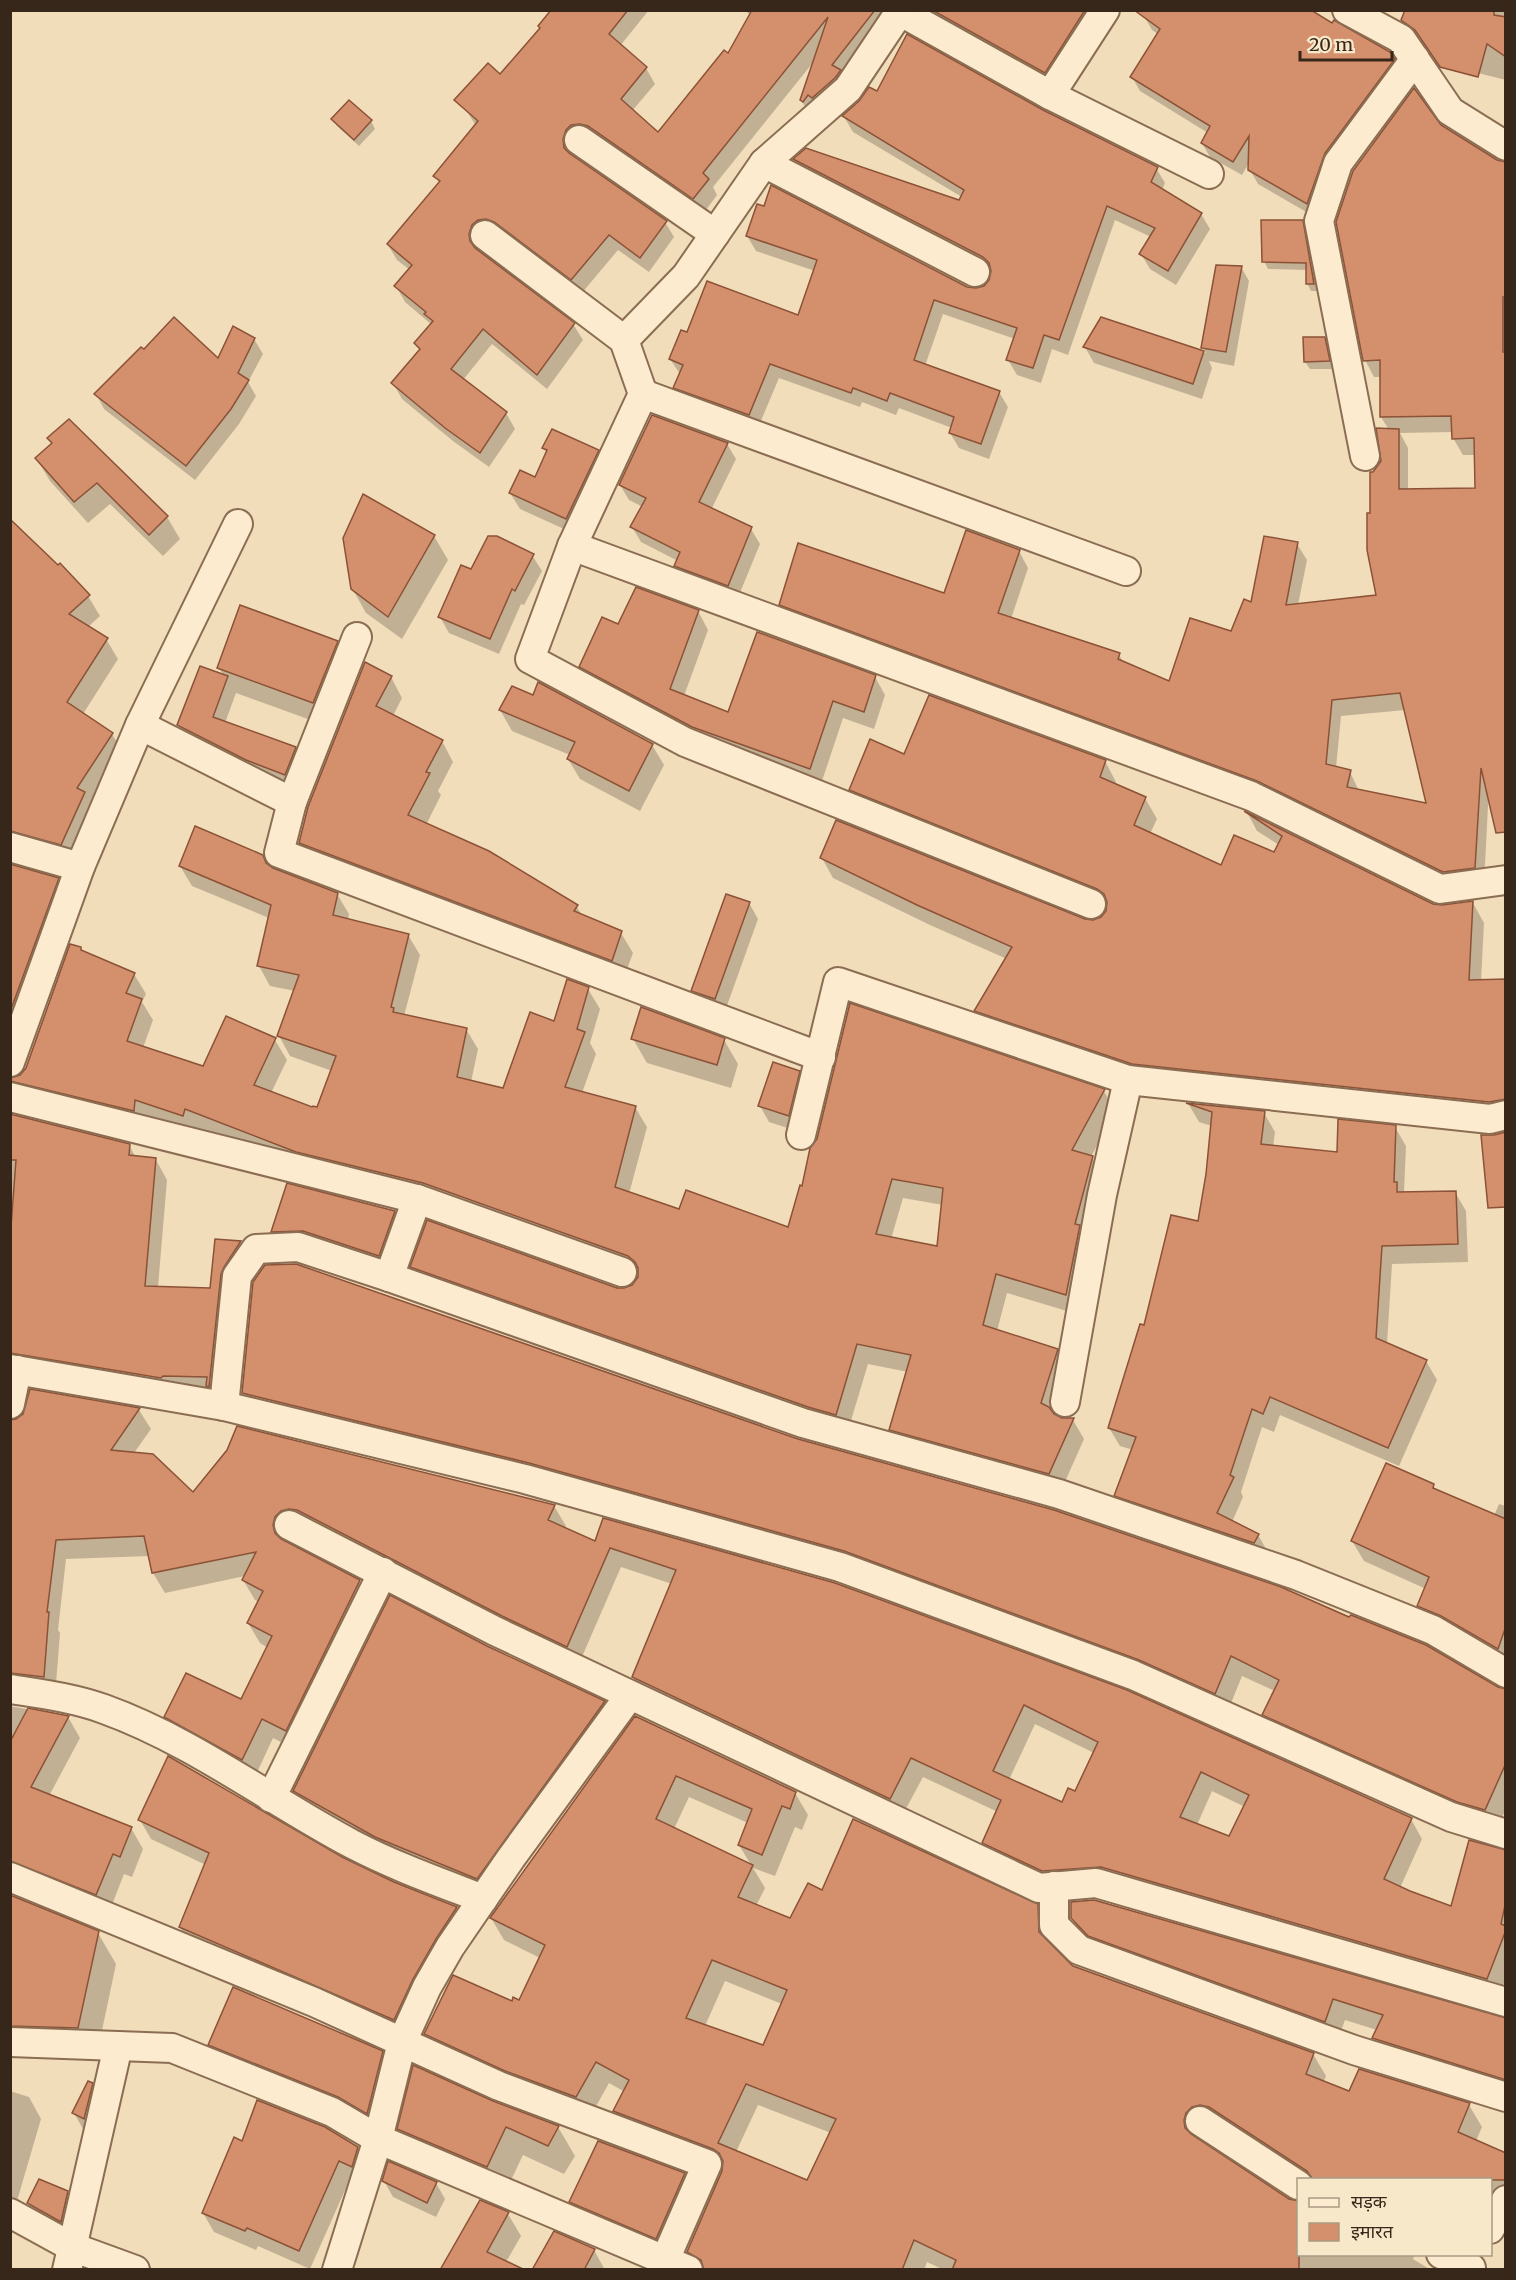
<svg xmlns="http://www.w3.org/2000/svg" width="1516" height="2280" viewBox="0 0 1516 2280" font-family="Merriweather,'Noto Sans Devanagari',serif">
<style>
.shadow{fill:#0003;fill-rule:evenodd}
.building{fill:#d4906c;stroke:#8b5237;stroke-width:1.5;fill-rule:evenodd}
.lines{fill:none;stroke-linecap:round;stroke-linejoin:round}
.street-casing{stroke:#8a6d53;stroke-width:32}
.street{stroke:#fcebce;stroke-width:28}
</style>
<rect width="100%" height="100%" fill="#f2ddba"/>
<g class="shadow">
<path d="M553 10H649L620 46 646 68 655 84 632 111 658 134 728 55 751 15 743 10H896L811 116 801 100 815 60 713 187 717 195 703 214 574 146 571 156 665 222 674 237 649 272 618 250 581 294 481 240 477 250 573 324 583 340 547 389 492 344 463 380 506 413 515 429 489 467 453 441 402 399 393 383 420 351 416 344 432 325 405 302 396 286 410 270 397 260 388 245 440 184 435 176 476 126 465 108 500 76 541 28Z"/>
<path d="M928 10H1109L1054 88Z"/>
<path d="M1407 10H1506V80L1437 63 1426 46 1412 37 1402 20Z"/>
<path d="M1144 16 1333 25 1393 60 1401 74 1315 217 1258 184 1250 170V161L1242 175 1210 157 1202 143 1208 133 1140 91 1132 77 1159 35 1152 30Z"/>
<path d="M877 93 1042 111 1156 168 1165 183 1162 190 1201 214 1210 229 1176 285 1150 269 1141 254 1151 237 1115 220 1068 355 1052 349 1041 383 1017 375 1008 360 1015 339 943 314 925 366 999 392 1008 407 989 459 959 448 950 433 952 428 899 408 896 415 862 402 860 407 779 378 757 430 684 403 675 387 680 374 670 359 687 334 799 317 815 271 756 251 747 236 975 290 984 287 991 280 993 272 804 175 795 160 960 202 962 197 853 132 844 117Z"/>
<path d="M349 102 371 121 375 129 359 146 337 126 333 119Z"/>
<path d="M1440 126 1497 161 1506 164V843L1497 787H1489L1484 884 1453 888 790 621 781 604 945 595 1019 551 1028 568 1011 619 1119 655 1124 663 1170 683 1232 633 1297 544 1307 560 1298 605 1378 597 1371 514 1374 473 1382 461 1389 430 1381 417V377H1374L1365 360ZM1453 432V438L1463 455H1476L1477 489 1408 490V448L1400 433ZM1405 710 1428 805 1359 791 1350 772 1336 768 1341 716Z"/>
<path d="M1302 222 1306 229 1318 291H1311L1307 283V270L1268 269 1264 261Z"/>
<path d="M1241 267 1249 281 1234 366 1209 361 1212 368 1202 399 1094 363 1085 347 1102 319 1206 353 1203 347Z"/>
<path d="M254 339 263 354 248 382 256 396 239 424 195 480 104 409 96 394 218 360Z"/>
<path d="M1324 339 1328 346 1333 369H1310L1305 362Z"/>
<path d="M49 438 167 517 180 539 163 556 110 504 88 523 50 481 37 459 53 445Z"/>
<path d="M727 444 736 459 711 510 751 529 760 544 737 600 684 581 676 566 678 561 641 542 632 527 643 507 629 500 620 485Z"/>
<path d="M544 448 598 451 607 467 575 534 520 509 510 493 535 479 547 453Z"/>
<path d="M10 521 88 596 100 616 88 627 106 639 118 659 83 714 112 734 124 754 91 804 96 813 73 864 10 855Z"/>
<path d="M434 536 448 560 402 639 366 613 352 588Z"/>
<path d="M532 555 542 571 524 605 521 604 499 654 449 633 440 617 472 571Z"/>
<path d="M698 611 708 630 684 696 729 714 875 677 885 695 874 729 843 718 820 787 591 685 581 667 618 626Z"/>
<path d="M337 643 350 666 327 726 236 693 225 723 295 749 304 764 294 789 188 741 179 725 224 676 219 668Z"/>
<path d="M391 677 402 698 393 716 442 741 453 762 438 791 441 795 426 825 576 906 582 915 621 933 633 953 623 980 312 863 300 843Z"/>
<path d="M500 710 652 745 664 765 640 811 580 779 568 759 570 755 512 731Z"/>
<path d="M905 756 1105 761 1116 782 1115 785 1145 798 1157 819 1150 834 1222 867 1274 854 1279 845 1257 831 1248 814 1432 905 1442 907 1473 903 1484 923 1481 981 1506 980V1121L1144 1084 988 1031 976 1011 1007 959 930 925 833 878 822 858 1085 921 1094 922 1103 918 1108 908 862 810 851 790Z"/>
<path d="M10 866 58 879 69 899 10 1062Z"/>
<path d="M180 866H268L337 894 349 914 348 920 408 935 420 955 404 1016 466 1029 478 1049 471 1082 504 1090 555 1023 588 989 600 1009 590 1043 596 1054 582 1093 635 1107 647 1127 629 1194 680 1211 789 1229 801 1187 1104 1091 1115 1111 1091 1157 1104 1177 1077 1314 1007 1293 997 1331 1057 1350 1068 1370 1054 1416 1061 1420H1073L1084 1439 1060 1493 902 1449 890 1429 908 1372 868 1364 847 1434 423 1287 412 1267 625 1290 633 1286 639 1276 435 1203 308 1171 196 1128 194 1135 10 1105V1079L22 1075 27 1068 80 949 82 952 134 974 146 994 142 1002 153 1020 143 1048 204 1068 227 1018 275 1040 287 1060 271 1093 313 1109H318L332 1071 290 1056 279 1036 295 991 270 986 259 966 269 918 192 886ZM903 1198 943 1205 938 1248 891 1239Z"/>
<path d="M749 903 758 919 724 1014 702 1006 693 990Z"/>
<path d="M633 1039 724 1040 738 1064 731 1088 647 1063Z"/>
<path d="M799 1072 808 1088 797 1131 769 1122 760 1106Z"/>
<path d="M1189 1105 1264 1113 1275 1132 1273 1147 1338 1153 1395 1127 1406 1146 1404 1193 1455 1192 1466 1211 1468 1262 1392 1264 1387 1344 1426 1361 1437 1380 1399 1466 1280 1415 1274 1432 1262 1427 1241 1492 1243 1497 1232 1522 1258 1535 1269 1554 1127 1514 1116 1495 1133 1450 1120 1446 1109 1428 1145 1327 1199 1223 1207 1174 1212 1126 1199 1122Z"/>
<path d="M10 1116 129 1145 136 1158 156 1160 167 1180 158 1287 212 1289 216 1240 240 1243 252 1262 220 1406 10 1377Z"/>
<path d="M394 1212 412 1243 397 1287 322 1262 291 1263 273 1232Z"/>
<path d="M291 1264 1506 1691V1809L1496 1830 1276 1735 1264 1715 1275 1691 1242 1676 1227 1713 857 1571 255 1413 243 1393Z"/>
<path d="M31 1391 139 1410 151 1429 134 1453 193 1494 554 1506 566 1526 564 1529 596 1543 1411 1819 1422 1839 1400 1888 1452 1908 1506 1851V1979L1498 1998 1113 1887 1054 1891 995 1863 984 1843 998 1812 923 1777 901 1818 645 1697 633 1677 672 1584 621 1567 578 1666 285 1537 284 1543 359 1581 371 1601 297 1750 273 1738 254 1779 177 1737 166 1717 242 1701 268 1648 260 1643 248 1623 259 1602 255 1600 243 1580 245 1576 165 1593 153 1573 150 1556 66 1559 58 1630 60 1633 55 1697 10 1682V1421L23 1416ZM1035 1724 1094 1753 1076 1793 1063 1804 1009 1780ZM1212 1791 1245 1807 1230 1838 1197 1825Z"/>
<path d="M1433 1486 1436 1491 1494 1516 1499 1504 1506 1506V1666L1431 1626 1419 1606 1426 1589 1364 1561 1352 1541Z"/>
<path d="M487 1647 604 1702 615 1721 488 1897 305 1809 295 1791Z"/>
<path d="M10 1706 68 1717 80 1738 49 1796 131 1828 143 1849 132 1877 124 1874 108 1915 10 1886Z"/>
<path d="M636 1717 795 1793 808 1815 802 1830 795 1827 775 1876 753 1868 765 1888 756 1906 791 1919 823 1892 1036 1905 1049 1928 1050 1945 1073 1967 1313 2054 1326 2076 1324 2081 1350 2093 1360 2071 1469 2105 1482 2127 1476 2141 1506 2154V2214L1490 2217V2180H1300L1198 2135 1196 2140 1298 2254H1415L1413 2259 1431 2270H944L927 2262 924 2270H699L688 2251 724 2169 628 2133 615 2111 625 2092 609 2083 589 2119 438 2056 426 2034 512 2003 520 2002 540 1958 504 1940 491 1918ZM689 1797 748 1823 739 1845 751 1865 674 1829ZM725 1981 782 2004 763 2046 705 2026ZM758 2105 831 2133 808 2182 736 2152Z"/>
<path d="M140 1820 393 1883 456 1908 468 1928 405 2039 192 1947 180 1927 206 1865 151 1839Z"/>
<path d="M10 1897 98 1933 116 1964 96 2059 27 2057 10 2054Z"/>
<path d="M1072 1918 1506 2019V2096L1386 2060 1374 2038 1377 2030 1345 2020 1337 2042 1085 1940Z"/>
<path d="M210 2045 382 2052 396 2076 381 2136 224 2069Z"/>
<path d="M92 2084 101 2100 93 2134 83 2129 74 2113Z"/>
<path d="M10 2091 29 2097 41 2119 12 2218Z"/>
<path d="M493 2103 558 2127 575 2156 564 2174 523 2155 504 2195 416 2158 399 2129Z"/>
<path d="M243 2143 357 2148 368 2167 363 2185 350 2179 310 2269 258 2246 256 2250 214 2232 203 2213Z"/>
<path d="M684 2175 698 2198 670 2262 584 2225 570 2202Z"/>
<path d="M384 2181 436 2183 445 2199 436 2217 393 2197Z"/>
<path d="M67 2192 76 2208 70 2237 37 2219 28 2203Z"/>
<path d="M481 2202 508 2214 521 2236 506 2262 442 2270Z"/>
<path d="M594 2250 605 2270H534Z"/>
</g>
<g class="building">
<path d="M551 10H628L609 34 647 67 621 99 658 132 724 50 728 53 752 10H875L832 65 841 70 835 78 812 98 808 95 803 102 800 100 828 17 703 173 709 179 693 199 588 126 580 124 571 125 566 130 563 139 564 148 569 153 667 221 640 258 609 235 571 280 494 222 486 219 478 220 472 225 469 234 470 241 475 248 575 323 537 375 483 329 451 369 507 412 480 453 445 428 391 383 420 349 414 343 433 321 424 314 426 312 394 286 412 265 387 244 440 181 433 176 478 121 454 100 488 63 500 74 540 28 538 26Z"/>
<path d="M932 10H1085L1045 73Z"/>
<path d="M1134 10H1311L1332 23 1334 20 1390 52 1395 59 1325 153 1307 204 1248 170 1249 136 1233 162 1201 143 1210 126 1130 77 1160 29Z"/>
<path d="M1405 10H1494V15L1506 17V57L1487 44 1478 77 1440 67 1415 30 1401 20Z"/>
<path d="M907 34 1043 110 1158 167 1151 182 1202 213 1168 271 1139 254 1155 228 1107 206 1059 340 1044 335 1033 368 1006 360 1017 328 934 300 914 360 1000 391 981 444 949 433 954 417 890 393 887 401 853 388 851 393 770 364 749 415 673 388 683 365 669 359 681 330 687 332 707 281 798 315 817 260 746 236 757 204 764 206 771 185 967 287 976 288 984 286 989 280 991 271 989 263 983 257 793 159 806 148 959 200 964 190 842 116 859 101 869 87 877 91Z"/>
<path d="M1414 88 1441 125 1497 160 1506 162V297H1503V352H1506V832L1496 833 1481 768 1475 868 1443 872 1257 781 779 605 798 543 944 593 966 530 1020 550 998 613 1120 653 1118 659 1169 681 1190 618 1231 631 1244 599 1251 602 1264 536 1298 542 1286 605 1376 595 1367 550V513H1370V472H1373L1381 461 1376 428 1399 429V489L1475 488 1474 438 1452 439 1451 416 1380 417V360L1363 361 1336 222 1353 171ZM1400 693 1426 803 1347 787 1351 770 1326 764 1332 700Z"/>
<path d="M349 100 372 120 354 140 331 119Z"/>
<path d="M1261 220H1303L1314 284H1306V263L1262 262Z"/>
<path d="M1216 265 1242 266 1226 352 1201 348Z"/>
<path d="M174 317 218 358 233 326 255 338 238 373 249 380 231 409 186 466 94 394 141 347 144 349Z"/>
<path d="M1101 317 1204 351 1193 384 1083 347Z"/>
<path d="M1303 337H1325L1330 361 1304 362Z"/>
<path d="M652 415 728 443 699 502 752 527 728 586 674 566 680 552 630 527 646 498 619 485Z"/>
<path d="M69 419 168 516 149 535 97 483 74 502 35 458 52 443 47 438Z"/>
<path d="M552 429 599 450 566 519 509 493 520 470 535 477 547 450 542 448Z"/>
<path d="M363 494 435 535 388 617 351 589 343 538Z"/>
<path d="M10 519 58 565 60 563 90 595 69 614 108 638 67 702 113 733 77 788 85 792 61 845 10 831Z"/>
<path d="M488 536H497L534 554 515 591 512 589 490 639 438 617 461 565 471 569Z"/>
<path d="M636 587 699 610 670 689 728 712 757 632 876 675 864 712 833 701 810 769 692 727 579 667 602 617 618 624Z"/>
<path d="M240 605 338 641 313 703 217 668Z"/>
<path d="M365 662 392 676 376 706 443 740 426 772 430 773 408 815 489 851 578 905 574 911 622 931 612 961 299 843 308 807Z"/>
<path d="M200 666 228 676 213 717 296 747 285 775 246 760 177 725Z"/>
<path d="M538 682 653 744 629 791 567 759 575 742 499 710 512 686 533 695Z"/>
<path d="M929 695 1106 760 1100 777 1146 797 1134 825 1221 865 1234 835 1274 852 1282 836 1244 811 1433 904 1442 905 1473 901 1469 980 1506 979V1099L1489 1102 1132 1064 974 1011 1012 947 917 905 820 858 836 820 1085 919 1093 920 1101 917 1106 911 1107 902 1104 894 1097 889 849 790 870 739 904 754Z"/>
<path d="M195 826 263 855 266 863 273 868 338 893 333 915 409 934 391 1007 394 1008 393 1012 467 1028 457 1077 503 1088 530 1012 554 1021 567 979 589 987 577 1029 585 1032 565 1087 636 1106 615 1187 679 1209 686 1190 788 1227 800 1185 802 1186 810 1148 817 1139 850 1003 1105 1089 1072 1150 1093 1156 1075 1224 1080 1225 1066 1295 996 1274 983 1325 1058 1349 1041 1403 1049 1407 1054 1414 1062 1418H1074L1049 1474 889 1430 911 1355 857 1344 836 1415 808 1407 410 1267 427 1220 617 1288H624L632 1285 638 1277V1268L635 1262 628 1256 423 1183 296 1152 185 1109 183 1116 135 1100 134 1111 10 1081V1078L20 1075 26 1068 70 944 81 947V950L135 973 126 993 142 999 127 1041 203 1066 226 1016 276 1038 254 1085 312 1107 313 1106 317 1107 336 1056 277 1036 299 975 257 966 271 905 179 866ZM892 1179 943 1188 937 1246 876 1234Z"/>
<path d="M10 864 59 878 10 1012Z"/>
<path d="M726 894 750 902 715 999 691 991Z"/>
<path d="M641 1007 725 1038 717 1065 631 1039Z"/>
<path d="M773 1062 800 1071 789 1116 758 1106Z"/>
<path d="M1186 1103 1265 1111 1261 1144 1337 1152 1338 1119 1396 1125 1394 1182H1397V1192L1456 1191 1458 1244 1382 1246 1376 1338 1427 1360 1388 1448 1270 1397 1263 1414 1252 1409 1230 1475 1234 1477 1217 1513 1259 1534 1254 1543 1114 1496 1136 1437 1108 1428 1140 1324 1144 1325 1171 1215 1198 1221 1206 1174 1212 1112Z"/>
<path d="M10 1114 130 1144 129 1155 156 1158 145 1286 210 1288 215 1239 241 1241 224 1267 221 1274 209 1387 206 1386 207 1377 163 1376 161 1378 10 1353V1240L16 1160H10Z"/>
<path d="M1506 1132V1207L1488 1208 1481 1135H1494Z"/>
<path d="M287 1183 395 1211 379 1256 303 1231 271 1232Z"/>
<path d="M296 1264 798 1439 1054 1510 1281 1587 1349 1617 1351 1615 1426 1645 1498 1687 1506 1689V1763L1485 1810 1457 1802 1262 1715 1279 1680 1231 1656 1215 1694 1139 1660 844 1551 529 1463 242 1393 253 1282 265 1265Z"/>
<path d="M30 1389 140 1408 111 1450 153 1454 193 1492 227 1450 237 1426 555 1505 548 1520 595 1541 603 1518 835 1583 1127 1690 1412 1818 1384 1879 1410 1891 1451 1906 1469 1840 1506 1850V1901L1501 1924 1506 1926V1930L1487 1979 1101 1867 1042 1871 982 1843 1001 1800 911 1758 890 1799 632 1677 676 1570 610 1548 567 1647 502 1616 297 1510 289 1509 281 1511 275 1517 273 1525 275 1533 281 1539 360 1580 286 1731 262 1719 242 1760 164 1717 186 1673 241 1699 272 1636 247 1623 263 1591 242 1580 256 1552 152 1573 144 1536 56 1540 47 1612H49L44 1677 10 1673V1420L16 1419 23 1414ZM1024 1705 1098 1742 1075 1791 1068 1788 1062 1802 993 1771ZM1201 1772 1249 1795 1229 1836 1180 1817Z"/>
<path d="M1386 1463 1434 1484 1433 1488 1506 1519V1626L1498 1649 1441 1616 1417 1606 1429 1577 1351 1541Z"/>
<path d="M390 1595 487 1646 605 1701 477 1879 375 1837 293 1791Z"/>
<path d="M28 1708 69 1716 31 1787 132 1827 120 1857 113 1854 96 1895 10 1861V1742Z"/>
<path d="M635 1716 796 1792 790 1809 782 1806 762 1855 738 1845 752 1809 676 1776 656 1819 753 1865 738 1897 790 1918 808 1883 822 1890 853 1819 1038 1904 1039 1932 1073 1966 1314 2053 1306 2074 1349 2091 1359 2069 1470 2103 1458 2132 1506 2153V2180H1313L1307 2171 1209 2107 1200 2105 1192 2107 1186 2113 1184 2120 1185 2128 1191 2134 1289 2199 1299 2201V2270H952L956 2260 914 2240 902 2270H704L701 2260 687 2252 722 2171 723 2161 719 2153 713 2149 613 2111 629 2080 596 2062 576 2097 505 2071 424 2034 453 1975 512 2001 513 1997 519 2000 545 1945 490 1918ZM712 1960 787 1990 763 2045 686 2018ZM746 2084 836 2119 807 2180 718 2143Z"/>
<path d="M168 1756 344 1858 394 1882 457 1907 436 1939 413 1979 394 2020 179 1927 209 1853 138 1820Z"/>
<path d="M10 1895 99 1931 78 2028 10 2026Z"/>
<path d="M1094 1900 1506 2018V2080L1372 2038 1383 2015 1333 1999 1325 2022 1088 1936 1071 1918V1902Z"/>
<path d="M233 1987 383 2051 367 2114 338 2097 208 2045Z"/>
<path d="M413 2065 493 2101 559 2126 548 2146 506 2127 487 2167 397 2129Z"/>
<path d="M88 2081 93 2083 84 2119 72 2113Z"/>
<path d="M257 2100 325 2127 358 2147 352 2167 339 2161 299 2251 247 2228 245 2231 202 2213 234 2137 242 2141Z"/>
<path d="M598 2141 685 2173 656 2239 569 2202Z"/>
<path d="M388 2161 437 2182 427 2203 382 2181Z"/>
<path d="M39 2179 68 2191 61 2222 27 2203Z"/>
<path d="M480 2200 509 2212 487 2252 525 2270H440Z"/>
<path d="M554 2231 595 2249 584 2270H532Z"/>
</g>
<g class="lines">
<defs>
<g id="street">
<path d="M1347 10 1401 39 1450 111 1506 146"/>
<path d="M901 12 1050 95 1209 174"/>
<path d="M1050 95 1105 10"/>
<path d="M579 140 715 234"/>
<path d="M764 163 975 272"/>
<path d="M485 235 624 340 643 394 572 546 530 659 685 742 1091 904"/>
<path d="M624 340 686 276 764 163 848 89 901 10"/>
<path d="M643 394 1126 571"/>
<path d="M1365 456 1319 221 1338 163 1415 59"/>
<path d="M572 546 1251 796 1440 889 1506 880"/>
<path d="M140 725 292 802 279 853 821 1057"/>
<path d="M292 802 357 637"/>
<path d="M10 847 80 867"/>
<path d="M10 1062 80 867 140 725 238 524"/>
<path d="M10 1097 417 1199 389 1277"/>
<path d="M801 1135 838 982 1128 1080 1490 1119 1506 1115"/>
<path d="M417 1199 622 1272"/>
<path d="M10 1369 224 1406 525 1479 840 1567 1133 1675 1451 1817 1506 1834"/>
<path d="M1065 1402 1102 1195 1128 1080"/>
<path d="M10 1404 17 1370"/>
<path d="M224 1406 237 1276 256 1249 298 1247 389 1277 803 1423 1059 1494 1296 1575 1433 1630 1506 1673"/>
<path d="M289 1525 495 1631 1039 1888 1096 1883 1506 2002"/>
<path d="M10 1689C42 1694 74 1698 104 1709 193 1741 269 1800 352 1844 394 1866 439 1882 483 1899"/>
<path d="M271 1798 383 1572"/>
<path d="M10 1877 314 2002 499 2086 707 2164 665 2260"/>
<path d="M1054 1886V1925L1079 1950 1354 2050 1506 2097"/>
<path d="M10 2042 172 2048 332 2112 378 2139 688 2270"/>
<path d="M1200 2121 1298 2185"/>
<path d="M10 2213 72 2247 135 2270"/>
<path d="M1490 2229 1506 2200"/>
<path d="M1441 2254 1471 2268"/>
<path d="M67 2270 118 2046"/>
<path d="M337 2270 378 2139 402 2042 427 1987 450 1947 511 1858 630 1695"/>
</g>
</defs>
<use href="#street" class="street-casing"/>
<use href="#street" class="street"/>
</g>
<rect width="1516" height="2280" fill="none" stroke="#37261a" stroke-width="24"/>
<rect x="1297" y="2178" width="195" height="78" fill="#f8e8ca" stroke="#ab9a84" stroke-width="1.5"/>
<rect x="1309" y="2198" width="30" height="9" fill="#fcebce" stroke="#ab9a84" stroke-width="1.5"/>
<text x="1351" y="2208" font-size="18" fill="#37261a">सड़क</text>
<rect x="1309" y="2223" width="30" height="18" fill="#d4906c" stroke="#ab9a84" stroke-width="1.5"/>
<text x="1351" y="2238" font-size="18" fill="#37261a">इमारत</text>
<path d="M1300 51v9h92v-9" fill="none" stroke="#37261a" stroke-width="3"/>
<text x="1309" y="51" font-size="18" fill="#37261a" stroke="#f8e8ca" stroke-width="4.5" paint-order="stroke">20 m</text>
</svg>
